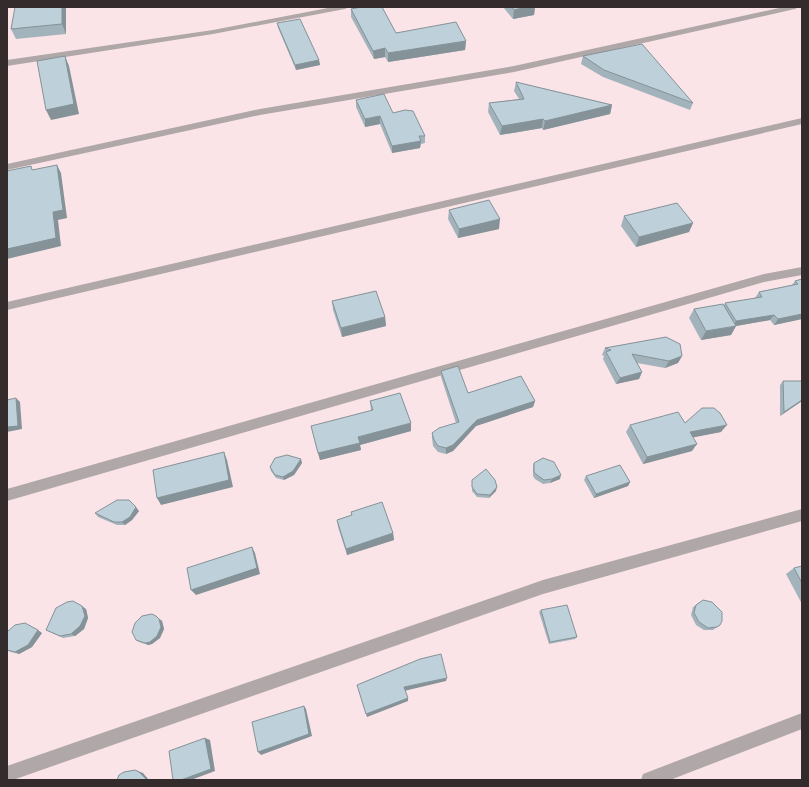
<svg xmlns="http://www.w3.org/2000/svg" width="809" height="787" viewBox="0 0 809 787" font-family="'PT Sans Narrow',sans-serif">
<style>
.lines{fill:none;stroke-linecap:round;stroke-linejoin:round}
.minor{fill:#b0a7a8;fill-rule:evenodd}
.wall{fill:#a3b3bb}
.shaded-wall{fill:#859298}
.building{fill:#bed0d9;stroke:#859298}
</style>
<rect width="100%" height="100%" fill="#fae4e7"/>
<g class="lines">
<g class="minor">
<path d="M333 7H349L345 9 213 34 7 66V60L213 30Z"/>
<path d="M784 7H799L795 9 514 72 260 115 7 170V164L260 109 514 66Z"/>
<path d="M802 118V124L7 310V302Z"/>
<path d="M802 267V275L764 282 7 501V489L764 274Z"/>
<path d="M802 509V521L543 594 13 780H7V766L543 580Z"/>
<path d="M802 713V729L670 780H641L643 774Z"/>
</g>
</g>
<g class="wall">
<path d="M66 7V34L16 39 11 29Z"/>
<path d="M503 7H535L534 15 513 19Z"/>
<path d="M351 9 396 33 466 41 465 50 388 62 385 57 374 59 351 17Z"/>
<path d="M277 23 319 60 320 65 296 70 278 28Z"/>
<path d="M583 56 693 103 690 110 603 77 581 64Z"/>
<path d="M516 82 612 105 610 114 543 130 542 128 500 135 488 112 489 103 519 99 514 91Z"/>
<path d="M356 100 393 113 425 136V143L421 144 420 148 392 153 380 124 365 127 356 107Z"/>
<path d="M449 210 499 229 458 238 448 219Z"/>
<path d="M624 216 693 223 689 232 636 247 621 226Z"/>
<path d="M802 279V319L774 325 770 320 736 326 731 335 701 340 689 318 694 309 724 305 725 303 755 298 759 292 792 285 795 281Z"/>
<path d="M332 301 385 317 386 326 342 337 333 310Z"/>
<path d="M605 348 682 356 678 363 665 368 637 363 642 372 639 379 616 384 603 359 604 356 602 355Z"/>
<path d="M441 371 468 393 535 401 533 407 476 426 453 451 446 454 438 452 433 446 432 438V433L456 423 441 377Z"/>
<path d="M783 381H802V401L780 416V385Z"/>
<path d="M370 401 411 431 360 445 361 450 320 460 313 433 371 411Z"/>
<path d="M685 423 721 432 693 437 692 451 643 464 626 432 630 425Z"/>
<path d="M302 463 294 475 284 480 276 478 271 471 270 467Z"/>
<path d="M534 463 560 479 550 483 543 484 535 479 533 476V466Z"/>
<path d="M586 476 630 482 628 486 594 498 584 480Z"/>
<path d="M472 480 496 491 489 498 477 497 472 491Z"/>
<path d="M139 511 132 520 125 525H117L98 517 95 513Z"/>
<path d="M351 512 393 533 394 540 347 555 338 527 337 520 351 515Z"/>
<path d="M802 566V604L786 574 794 568Z"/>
<path d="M696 605 720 625 713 630H704L696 625 691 615 693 607Z"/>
<path d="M86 609 88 618 84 629 75 636 63 638 50 632 46 630Z"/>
<path d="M541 610 577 637 575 639 549 644 539 612Z"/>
<path d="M156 616 162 621 164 629 160 638 152 644 148 645 139 642 136 640Z"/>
<path d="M42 633 32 647 19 654 11 652 7 650Z"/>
</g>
<g class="shaded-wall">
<path d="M62 7H66V34L62 24Z"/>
<path d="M526 7H535L534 15 513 19 514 10Z"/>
<path d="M466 41 465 50 388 62V53Z"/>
<path d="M385 48V57L374 59 373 51Z"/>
<path d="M65 56 69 66 79 114 51 120 46 110Z"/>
<path d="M319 60 320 65 296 70 295 65Z"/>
<path d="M612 105 610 114 543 130 545 121Z"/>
<path d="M380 116V124L365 127V119Z"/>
<path d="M543 119 542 128 500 135 502 126Z"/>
<path d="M421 141 420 148 392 153V146Z"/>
<path d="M57 165 61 173 67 218 58 220 61 246 7 259V249L53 212Z"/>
<path d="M500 219 499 229 458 238 459 229Z"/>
<path d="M693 223 689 232 636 247 639 237Z"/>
<path d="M802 314V319L774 325 778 319Z"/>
<path d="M774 315 770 320 736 326 731 335 701 340 706 331 733 327 736 321Z"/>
<path d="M385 317 386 326 342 337 341 328Z"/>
<path d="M682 356 678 363 665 368 669 361Z"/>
<path d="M642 372 639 379 616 384 620 378Z"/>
<path d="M16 398 20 402 22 429 7 432V427Z"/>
<path d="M802 400V401L780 416 784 412Z"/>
<path d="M535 401 533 407 476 426 453 451 446 454V448L477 420Z"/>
<path d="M411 423V431L360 445 361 450 320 460 318 453 358 437Z"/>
<path d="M727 425 721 432 685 439 690 432Z"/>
<path d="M697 444 692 451 643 464 647 457Z"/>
<path d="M224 452 227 460 233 487 161 505 157 498Z"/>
<path d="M301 459 302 463 294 475 284 480 283 477Z"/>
<path d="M561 475 560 479 550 483 552 479Z"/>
<path d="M630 482 628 486 594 498 596 494Z"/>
<path d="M497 487 496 491 489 498 490 495Z"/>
<path d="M136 507 139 511 132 520 125 525 122 522Z"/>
<path d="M393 533 394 540 347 555 346 549Z"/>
<path d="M252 547 255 553 260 574 196 595 191 590Z"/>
<path d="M82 606 86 609 88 618 84 629 75 636 71 634Z"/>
<path d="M159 619 162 621 164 629 160 638 152 644 148 645 145 643Z"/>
<path d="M38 630 42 633 32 647 19 654 15 652Z"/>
<path d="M447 678 446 681 404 691V687Z"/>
<path d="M408 698V701L367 717 366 714Z"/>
<path d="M304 706 306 709 312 736 261 755 258 752Z"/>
<path d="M205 738 210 740 215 771 191 780H181Z"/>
<path d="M135 770 143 773 149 780H147Z"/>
</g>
<g class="building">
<path d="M15 7H62V24L11 29Z"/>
<path d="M361 7H382L396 33 456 22 466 41 388 53 385 48 373 51 351 9Z"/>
<path d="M512 7H526L514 10Z"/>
<path d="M300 19 319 60 295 65 277 23Z"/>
<path d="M642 44 693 103 604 70 583 56Z"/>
<path d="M65 56 74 104 46 110 37 61Z"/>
<path d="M516 82 612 105 545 121 543 119 502 126 489 103 524 99Z"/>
<path d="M384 94 393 113 405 110 413 111 425 136H419L421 141 392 146 380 116 365 119 356 100Z"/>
<path d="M57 165 63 210 53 212 56 238 7 249V171L31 166 32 170Z"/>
<path d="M489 200 500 219 459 229 449 210Z"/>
<path d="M677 203 693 223 639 237 624 216Z"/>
<path d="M802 279V314L778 319 774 315 736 321 725 303 762 297 759 292 798 284 795 281Z"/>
<path d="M376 291 385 317 341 328 332 301Z"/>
<path d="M723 304 736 326 706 331 694 309Z"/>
<path d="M666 337 680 344 682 356 669 361 632 354 642 372 620 378 606 352 611 350 605 348Z"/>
<path d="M458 366 468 393 521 376 535 401 477 420 453 445 446 448 438 446 434 440 432 433 439 428 459 422 441 371Z"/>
<path d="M783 381H802V400L784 412Z"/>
<path d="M400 393 411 423 358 437 360 443 318 453 311 426 373 410 370 401Z"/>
<path d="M16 398 18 426 7 427V400Z"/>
<path d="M702 408H714L720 413 727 425 690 432 697 444 647 457 630 425 678 412 685 423Z"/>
<path d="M224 452 229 480 157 498 153 470Z"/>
<path d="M287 455 301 459 293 471 283 477 275 475 270 467 275 458Z"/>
<path d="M543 458 554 462 561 475 552 479 544 480 537 475 534 472V463Z"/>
<path d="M620 465 630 482 596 494 586 476Z"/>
<path d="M486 469 495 480 497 487 490 495 477 494 472 487V480Z"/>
<path d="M117 500H129L136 507 130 517 122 522H114L95 513Z"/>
<path d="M382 502 393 533 346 549 337 520 352 515 351 512Z"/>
<path d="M252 547 257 568 191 590 187 568Z"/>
<path d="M802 566V583L794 568Z"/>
<path d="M703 600 712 602 722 612V621L720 625 717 627 708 628 699 622 694 613 696 605Z"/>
<path d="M73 601 82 606 85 616 80 626 71 634 60 636 46 630 56 608 67 602Z"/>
<path d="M567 605 577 637 550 642 541 610Z"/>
<path d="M152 614 156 616 159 619 161 627 157 636 150 642 145 643 136 640 132 632 135 623 142 616Z"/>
<path d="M25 623 38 630 28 645 15 652 7 650V632L15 625Z"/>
<path d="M441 654 447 678 404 687 408 698 366 714 357 685 420 659Z"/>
<path d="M304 706 309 734 258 752 252 722Z"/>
<path d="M205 738 211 769 181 780H173L169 751Z"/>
<path d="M135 770 139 772 147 780H117L119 775 124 772Z"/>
</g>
<rect width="809" height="787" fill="none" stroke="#332b2c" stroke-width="16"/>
</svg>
